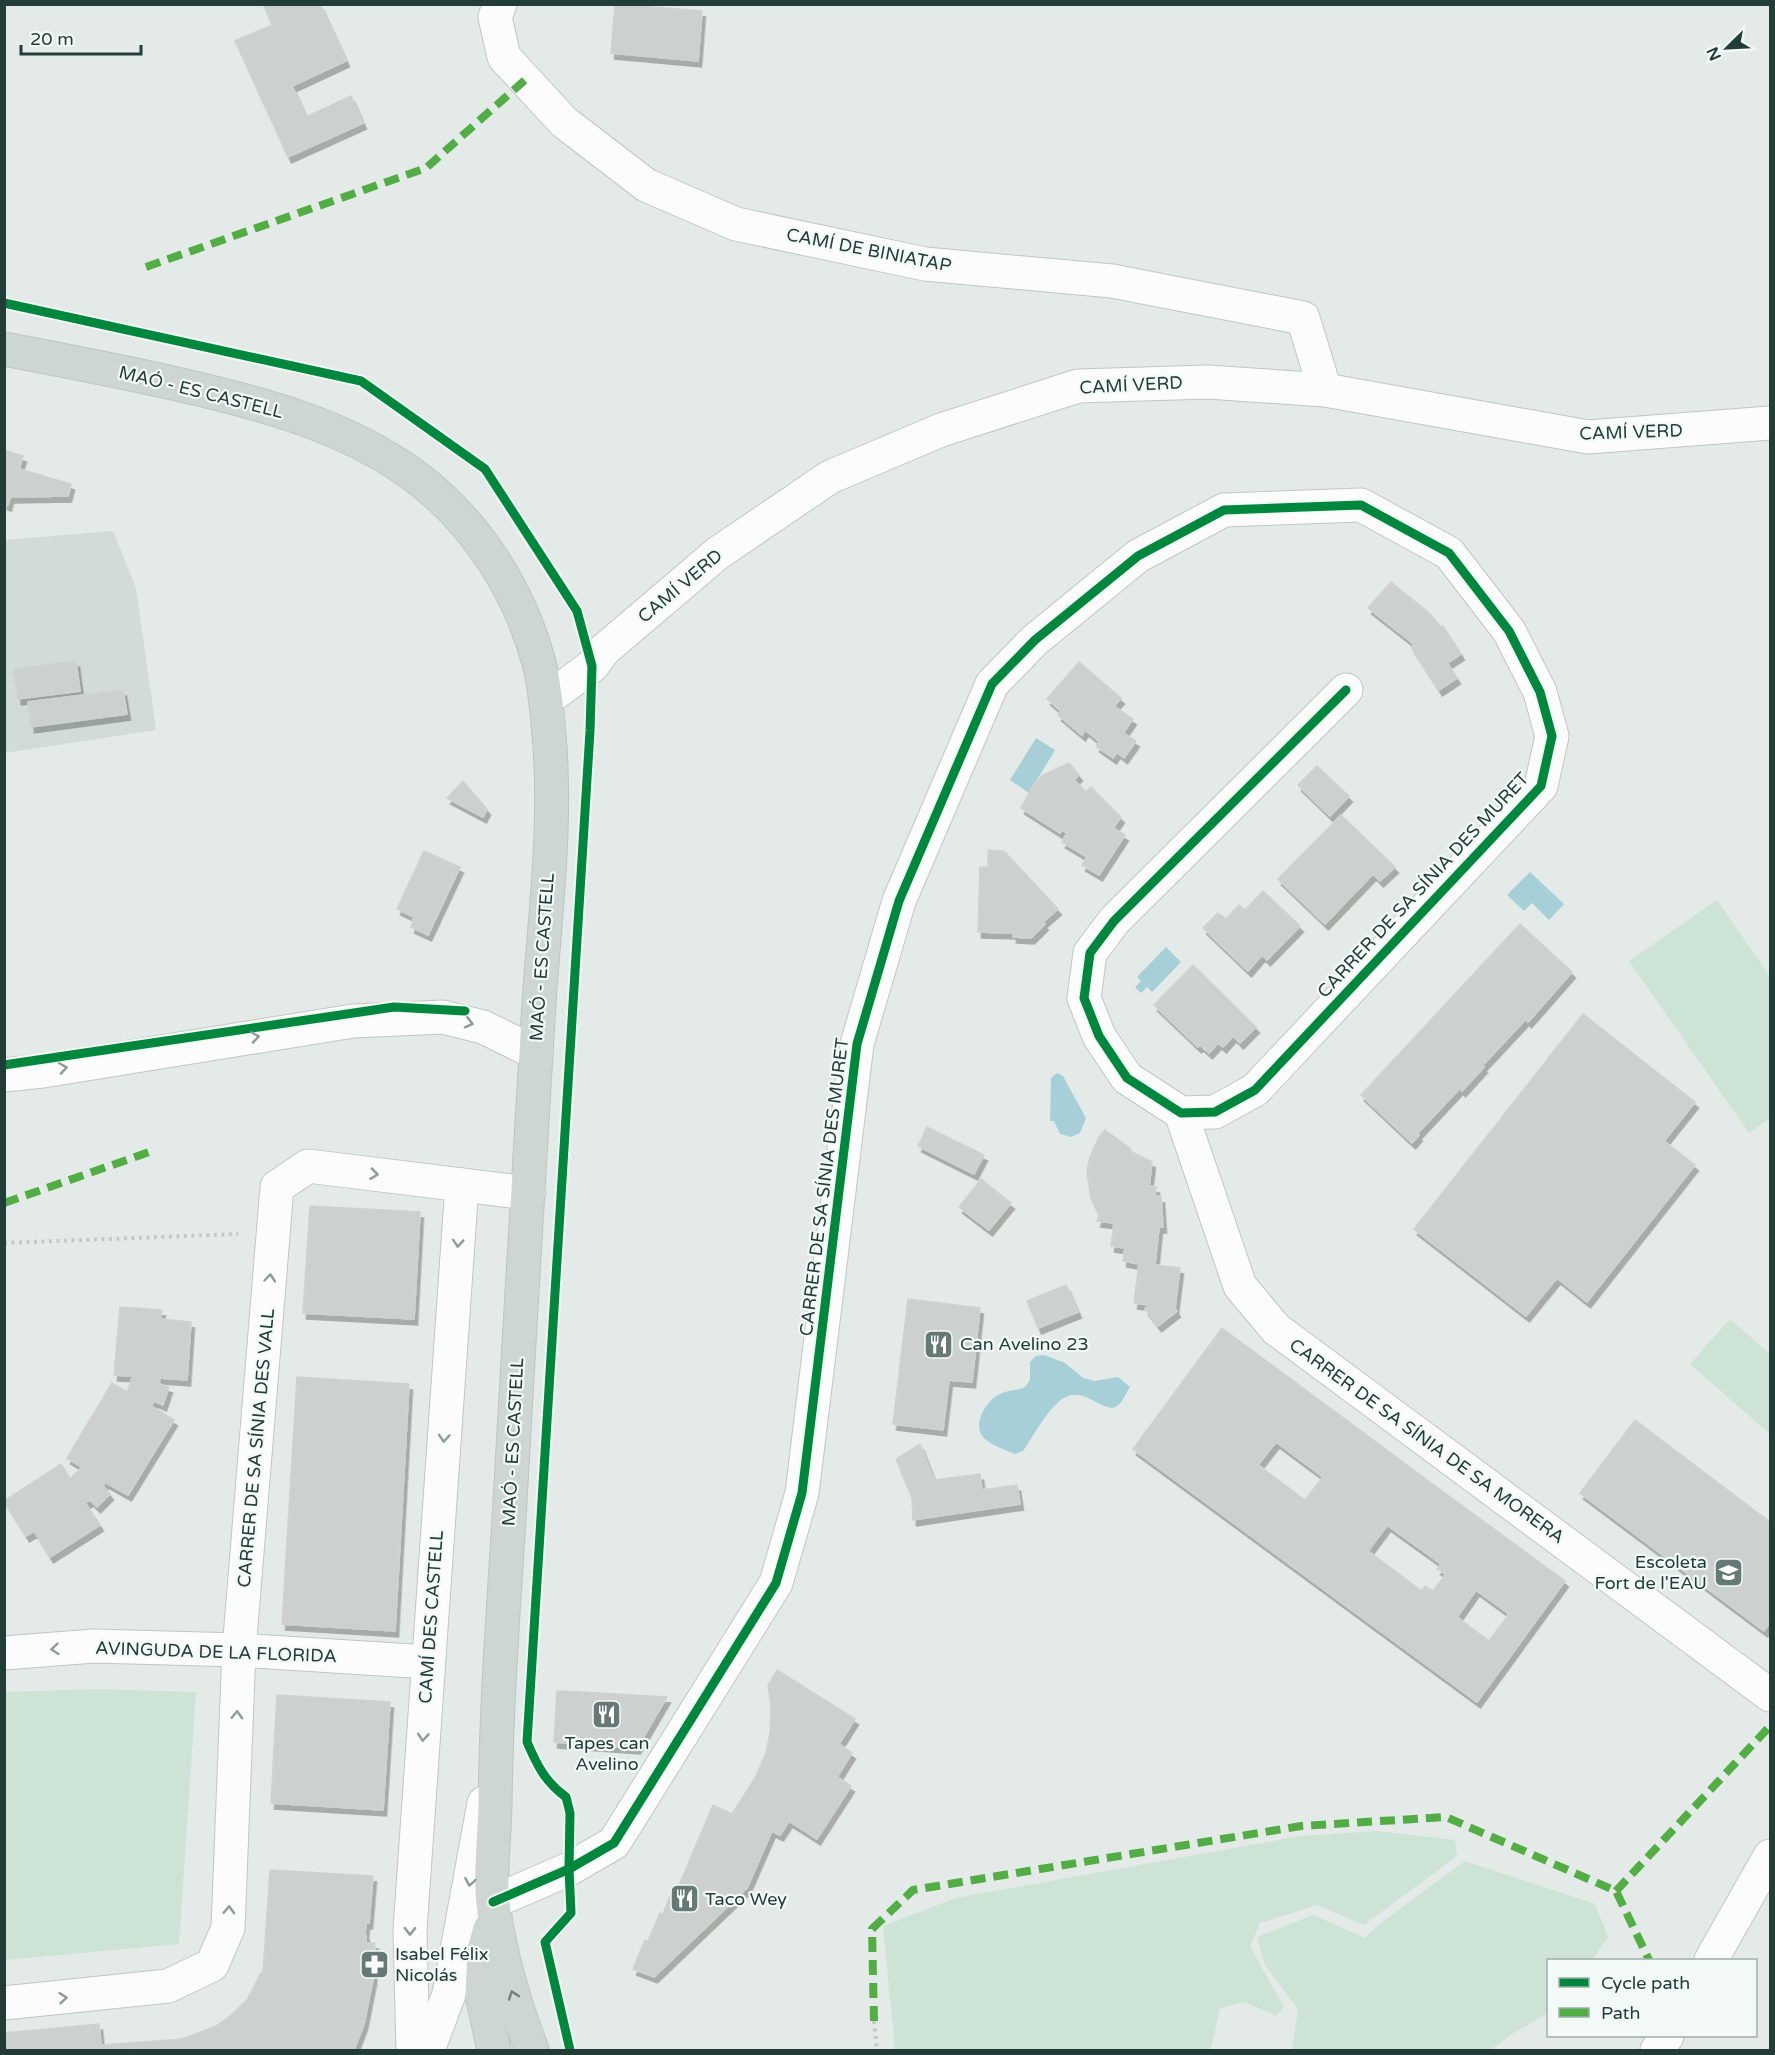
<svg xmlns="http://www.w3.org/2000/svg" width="1775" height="2055" viewBox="0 0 1775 2055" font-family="'Varela Round',sans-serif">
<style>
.built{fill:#d2dbd7}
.green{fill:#cde3d5}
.water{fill:#a6cfd8}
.building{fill:#ccd1cf;stroke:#cdd3d0;stroke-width:1.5;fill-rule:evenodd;filter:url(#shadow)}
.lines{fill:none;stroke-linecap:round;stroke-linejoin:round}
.minor-casing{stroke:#c1c7c4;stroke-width:35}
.major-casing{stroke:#bdc6c3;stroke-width:35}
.path{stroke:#c1cac7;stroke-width:4;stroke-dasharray:3 4.5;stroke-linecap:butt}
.minor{stroke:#fbfcfb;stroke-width:33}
.major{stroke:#ced6d3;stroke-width:33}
.quiet{stroke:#53ad45;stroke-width:8;stroke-dasharray:15 8;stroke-linecap:butt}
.cycleway-casing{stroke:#f3f9f6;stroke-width:13}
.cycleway{stroke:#00873e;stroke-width:9}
.oneway{stroke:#8e9c99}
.oneway2{stroke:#6f827d}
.labels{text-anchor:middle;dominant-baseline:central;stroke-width:4.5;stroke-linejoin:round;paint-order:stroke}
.street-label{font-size:18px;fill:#223d37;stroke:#f3f9f6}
.poi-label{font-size:18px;fill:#223d37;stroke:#f3f9f6;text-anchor:start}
</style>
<defs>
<filter id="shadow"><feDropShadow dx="3.5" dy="6" stdDeviation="0" flood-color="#0004"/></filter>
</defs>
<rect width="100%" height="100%" fill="#e4eae7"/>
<path class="built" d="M113 531 136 588 156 730 5 753V540Z"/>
<g class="green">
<path d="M1717 900 1770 977V1118L1749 1133 1629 961Z"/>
<path d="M1730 1319 1770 1354V1434L1690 1364Z"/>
<path d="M97 1689 196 1692 179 1944 5 1960V1692Z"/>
<path d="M1377 1831 1455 1840 1457 1856 1364 1925 1317 1905 1260 1923 1250 1947 1284 2007 1276 2016 1245 2002 1220 2008 1211 2050H895L883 1926 956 1898 1301 1836Z"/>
<path d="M1465 1861 1595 1904 1608 1937 1592 1960H1548V2013L1512 2034 1491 2050H1292L1298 2009 1265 1965 1257 1937 1313 1915 1365 1938 1378 1925Z"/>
</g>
<g class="water">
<path d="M1036 738 1055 750 1029 793 1010 780Z"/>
<path d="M1530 872 1564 904 1549 920 1532 903 1524 911 1507 895Z"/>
<path d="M1166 947 1181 962 1152 992 1147 987 1141 993 1135 987 1141 981 1137 977Z"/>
<path d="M1057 1073 1063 1076 1086 1118 1080 1133 1071 1137 1060 1134 1054 1121H1050L1051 1078Z"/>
<path d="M1044 1355 1065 1363 1083 1378 1095 1381 1118 1377 1130 1387C1126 1393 1123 1402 1117 1406 1105 1415 1085 1387 1066 1397 1050 1404 1033 1437 1023 1451L1015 1454C1006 1450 993 1446 985 1439 971 1427 985 1402 998 1395 1007 1390 1016 1391 1025 1387L1030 1380V1362L1036 1356Z"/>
</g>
<g class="building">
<path d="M268 4H320L346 61 292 86 306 117 351 96 363 123 288 157 235 41 272 25 264 6Z"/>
<path d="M615 4H654L653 7 702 11 698 61 611 53Z"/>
<path d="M4 450 23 456 19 469 71 484 68 496 10 497 8 505 4 504Z"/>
<path d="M1391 582 1428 612 1441 627 1443 626 1461 654 1447 663 1457 678 1439 690 1411 647 1415 645 1368 608Z"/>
<path d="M76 661 80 691 18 699 14 669Z"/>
<path d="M1079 662 1121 698 1114 706 1133 719 1123 733 1136 741 1124 758 1117 752 1113 758 1096 746 1099 741 1085 730 1082 735 1058 715 1061 711 1047 699Z"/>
<path d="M123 690 127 714 31 727 28 702Z"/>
<path d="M1069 763 1079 775 1074 780 1086 792 1091 787 1121 817 1113 828 1125 835 1099 875 1082 865 1087 857 1062 842 1067 833 1062 830 1060 833 1021 808 1033 786 1043 775Z"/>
<path d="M1317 766 1349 796 1330 816 1298 785Z"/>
<path d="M463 781 487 809 483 817 447 798Z"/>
<path d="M1341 815 1395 867 1380 881 1373 874 1325 924 1278 879Z"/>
<path d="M988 850 1004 851 1058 909 1043 922 1045 924 1031 938 1013 937V933L978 932 980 867H988Z"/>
<path d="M424 851 460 867 428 935 411 927 414 917 397 909Z"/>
<path d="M1263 891 1300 926 1267 960 1262 955 1248 971 1203 928 1218 913 1226 919 1239 905 1245 910Z"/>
<path d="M1520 924 1572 972 1528 1022 1526 1019 1482 1066 1484 1067 1462 1091 1460 1088 1417 1134 1419 1135 1412 1143 1361 1095Z"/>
<path d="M1193 965 1256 1027 1240 1043 1233 1036 1223 1047 1218 1043 1209 1053 1200 1045 1198 1047 1154 1005Z"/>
<path d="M1583 1014 1695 1102 1664 1141 1695 1165 1587 1302 1557 1278 1526 1316 1414 1229Z"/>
<path d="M927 1127 984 1155 974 1174 918 1146Z"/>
<path d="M1105 1130 1131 1149 1130 1151 1152 1162 1149 1186 1156 1187 1155 1196 1161 1197 1163 1227H1159L1155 1265 1180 1268 1175 1308 1177 1311 1158 1326 1145 1309 1150 1305 1134 1303 1139 1264 1123 1261 1125 1248 1111 1246 1114 1223 1097 1221 1099 1215 1091 1199 1087 1171 1090 1157 1099 1137Z"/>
<path d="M981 1179 1011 1203 989 1230 959 1207Z"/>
<path d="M310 1206 420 1212 414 1319 303 1313Z"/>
<path d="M1066 1285 1078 1312 1038 1328 1027 1301Z"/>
<path d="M908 1299 980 1308 972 1382 949 1380 943 1430 893 1424Z"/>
<path d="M120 1307 162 1310 160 1319 191 1322 187 1380 160 1378 159 1384 169 1387 163 1405 154 1401 151 1406 174 1420 128 1495 105 1482 103 1486 110 1494 97 1507 90 1500 85 1503 100 1525 50 1557 34 1531 26 1536 4 1501 61 1464 70 1479 82 1467 67 1458 112 1383 127 1392 133 1376 114 1375Z"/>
<path d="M1222 1328 1423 1477 1334 1597 1133 1449ZM1276 1442 1323 1477 1305 1500 1258 1465Z"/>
<path d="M297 1377 409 1384 395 1631 282 1624Z"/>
<path d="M1635 1420 1770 1522V1622L1764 1631 1580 1493Z"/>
<path d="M920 1444 934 1480 980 1474 982 1490 1017 1485 1020 1504 913 1520 912 1498 896 1459Z"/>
<path d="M1423 1477 1565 1581 1477 1702 1334 1597 1368 1551 1422 1591 1425 1586 1433 1591 1446 1574 1437 1569 1441 1564 1387 1525ZM1476 1590 1509 1614 1489 1641 1457 1617Z"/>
<path d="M777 1670 855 1719 839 1744 852 1753 837 1777 851 1786 817 1839 789 1821 780 1835 772 1831 747 1888 654 1977 633 1969 645 1940 648 1941 660 1913 663 1914 674 1886 678 1888 713 1805 732 1814 755 1778 766 1753 770 1733 771 1706 768 1685Z"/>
<path d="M557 1691 581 1692 667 1697 637 1748 554 1742Z"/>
<path d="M277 1695 390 1702 383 1810 271 1803Z"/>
<path d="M270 1870 373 1876 369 1923H366L365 1934 366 1935V1943H375L373 1979 263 1973Z"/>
<path d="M261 1973 373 1979 364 2024 354 2050H131L130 2043 182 2039 216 2026 228 2018 247 2000Z"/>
<path d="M99 2024 101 2045 130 2043 131 2050H4V2033Z"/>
</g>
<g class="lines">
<defs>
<g id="minor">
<path d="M500 4 495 17 504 57 564 122 646 185 736 224 925 264 1112 281 1303 318 1325 390"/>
<path d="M546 700 592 666 604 650 718 553 830 477 941 430 1078 386 1208 382 1325 390 1588 437 1770 423"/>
<path d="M4 1075 43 1071 353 1021 443 1017 483 1027 536 1053"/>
<path d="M1181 1113 1240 1286 1276 1329 1770 1695"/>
<path d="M4 1653 94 1646 239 1650 428 1662"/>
<path d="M493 1902 569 1869 614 1843 776 1583 802 1493 857 1044 899 901 992 684 1035 640 1138 556 1224 510 1361 505 1449 553 1509 631 1540 692 1552 736 1541 786 1255 1090 1215 1112 1181 1113 1127 1078 1099 1036 1084 998 1090 953 1114 921 1346 690"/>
<path d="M1711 1960 1770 1856"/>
<path d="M4 2003 168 1986 212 1965 228 1928 239 1650 277 1187 308 1166 528 1193"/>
<path d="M413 2050 410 1930 462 1185"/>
<path d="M428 2050 449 1994 484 1803"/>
<path d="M1657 2050 1667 2036"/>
</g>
<g id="major">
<path d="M4 349C62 360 120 371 177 384 260 403 346 425 416 477 476 522 520 591 539 663 545 686 547 711 549 735 557 824 545 914 539 1003 528 1175 519 1347 509 1519 503 1615 496 1711 495 1808 494 1840 489 1880 494 1911 501 1959 515 2005 532 2050"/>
<path d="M490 1929 484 1950 482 1995 494 2050"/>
</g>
</defs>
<use href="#minor" class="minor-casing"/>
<use href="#major" class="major-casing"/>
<g class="path">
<path d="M4 1243 238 1234"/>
<path d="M874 2021 877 2050"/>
</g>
<use href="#minor" class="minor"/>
<use href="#major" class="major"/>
<g class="quiet">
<path d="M146 267 426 168 525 80"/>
<path d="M4 1203 155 1150"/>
<path d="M1616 1891 1770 1726"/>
<path d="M874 2021 872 1929 913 1890 1301 1826 1446 1817 1616 1891 1649 1960"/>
</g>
<defs>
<g id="cycleway">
<path d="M4 303 361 381 485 469 577 611 592 666 590 731 527 1742C537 1765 545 1782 566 1797L570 1813 569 1869 571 1913 545 1942 570 2050"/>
<path d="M4 1065 394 1007 465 1011"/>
<path d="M493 1902 569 1869 614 1843 776 1583 802 1493 857 1044 899 901 992 684 1035 640 1138 556 1224 510 1361 505 1449 553 1509 631 1540 692 1552 736 1541 786 1255 1090 1215 1112 1181 1113 1127 1078 1099 1036 1084 998 1090 953 1114 921 1346 690"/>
</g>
</defs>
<use href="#cycleway" class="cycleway-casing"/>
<use href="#cycleway" class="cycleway"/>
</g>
<defs><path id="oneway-chevron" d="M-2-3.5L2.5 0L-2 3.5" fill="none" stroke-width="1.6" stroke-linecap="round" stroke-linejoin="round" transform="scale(1.5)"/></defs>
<g class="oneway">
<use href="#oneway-chevron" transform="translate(469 1023) rotate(14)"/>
<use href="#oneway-chevron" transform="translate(255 1037) rotate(-9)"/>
<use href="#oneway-chevron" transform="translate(63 1068) rotate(-9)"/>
<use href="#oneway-chevron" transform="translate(374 1174) rotate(7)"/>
<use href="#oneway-chevron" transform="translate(458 1243) rotate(94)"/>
<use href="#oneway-chevron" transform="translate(270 1278) rotate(-85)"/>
<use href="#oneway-chevron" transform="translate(444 1438) rotate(94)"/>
<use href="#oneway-chevron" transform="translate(55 1649) rotate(175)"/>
<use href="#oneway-chevron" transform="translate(237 1715) rotate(-88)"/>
<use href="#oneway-chevron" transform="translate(423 1737) rotate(94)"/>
<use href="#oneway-chevron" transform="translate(470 1882) rotate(100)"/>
<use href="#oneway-chevron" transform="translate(229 1910) rotate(-88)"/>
<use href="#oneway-chevron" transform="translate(410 1931) rotate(91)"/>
<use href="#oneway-chevron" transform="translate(63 1998) rotate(-5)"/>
</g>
<use class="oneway2" href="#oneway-chevron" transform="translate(513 1995) rotate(-109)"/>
<defs>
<symbol id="restaurant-square" viewBox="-11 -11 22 22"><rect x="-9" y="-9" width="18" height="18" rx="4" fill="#667a75" stroke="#f3f9f6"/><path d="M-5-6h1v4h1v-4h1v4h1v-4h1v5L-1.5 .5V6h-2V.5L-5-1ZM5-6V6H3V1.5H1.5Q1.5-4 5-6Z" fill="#fff"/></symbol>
<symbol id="school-square" viewBox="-11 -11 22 22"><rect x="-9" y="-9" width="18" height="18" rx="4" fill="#667a75" stroke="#f3f9f6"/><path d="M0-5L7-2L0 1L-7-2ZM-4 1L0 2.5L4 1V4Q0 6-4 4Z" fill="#fff"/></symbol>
<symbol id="pharmacy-square" viewBox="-11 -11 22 22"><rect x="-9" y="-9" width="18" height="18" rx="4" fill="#667a75" stroke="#f3f9f6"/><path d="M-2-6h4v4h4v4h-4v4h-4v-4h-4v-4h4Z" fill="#fff"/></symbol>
</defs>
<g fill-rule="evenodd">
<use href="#restaurant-square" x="922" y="1328" width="33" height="33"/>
<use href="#school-square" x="1712" y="1556" width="33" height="33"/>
<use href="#restaurant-square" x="590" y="1698" width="33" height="33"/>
<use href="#restaurant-square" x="668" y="1882" width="33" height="33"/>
<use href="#pharmacy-square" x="358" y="1948" width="33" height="33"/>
</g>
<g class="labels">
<g class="street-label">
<text transform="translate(869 250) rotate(11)">CAMÍ DE BINIATAP</text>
<text transform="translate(1131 385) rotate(-3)">CAMÍ VERD</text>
<text transform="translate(201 392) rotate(14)">MAÓ - ES CASTELL</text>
<text transform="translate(1631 432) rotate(-2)">CAMÍ VERD</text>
<text transform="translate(680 586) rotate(-40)">CAMÍ VERD</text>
<text transform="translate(1423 885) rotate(-47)">CARRER DE SA SÍNIA DES MURET</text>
<text transform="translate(542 957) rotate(-86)">MAÓ - ES CASTELL</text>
<text transform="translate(824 1187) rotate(-83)">CARRER DE SA SÍNIA DES MURET</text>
<text transform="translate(1427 1441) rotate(36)">CARRER DE SA SÍNIA DE SA MORERA</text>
<text transform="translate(513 1442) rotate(-87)">MAÓ - ES CASTELL</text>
<text transform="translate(256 1448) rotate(-85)">CARRER DE SA SÍNIA DES VALL</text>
<text transform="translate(431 1617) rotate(-86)">CAMÍ DES CASTELL</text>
<text transform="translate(216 1652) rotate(2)">AVINGUDA DE LA FLORIDA</text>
</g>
<g class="poi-label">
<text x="960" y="1344">Can Avelino 23</text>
<text x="1707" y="1562" text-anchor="end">Escoleta<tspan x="1707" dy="21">Fort de l'EAU</tspan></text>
<text x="607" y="1743" text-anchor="middle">Tapes can<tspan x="607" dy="21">Avelino</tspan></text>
<text x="705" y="1899">Taco Wey</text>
<text x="395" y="1954">Isabel Félix<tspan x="395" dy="21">Nicolás</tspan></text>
</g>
</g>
<rect width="1775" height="2055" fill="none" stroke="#223d37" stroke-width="12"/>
<rect x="1547" y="1959" width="210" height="78" fill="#f3f9f6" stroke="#9faeaa" stroke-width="1.5"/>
<rect x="1559" y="1978" width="30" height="9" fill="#00873e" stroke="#9faeaa" stroke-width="1.5"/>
<text x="1601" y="1989" font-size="18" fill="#223d37">Cycle path</text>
<rect x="1559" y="2008" width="30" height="9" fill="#53ad45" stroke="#9faeaa" stroke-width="1.5"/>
<text x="1601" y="2019" font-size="18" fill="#223d37">Path</text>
<g transform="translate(1727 48) rotate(246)" stroke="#f3f9f6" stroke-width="4.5" paint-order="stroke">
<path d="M0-4.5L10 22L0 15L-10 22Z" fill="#223d37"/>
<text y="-9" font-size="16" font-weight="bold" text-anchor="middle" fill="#223d37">N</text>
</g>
<path d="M21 45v9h120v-9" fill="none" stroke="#223d37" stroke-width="3"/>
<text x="30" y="45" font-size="18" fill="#223d37" stroke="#f3f9f6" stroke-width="4.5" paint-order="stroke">20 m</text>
</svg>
